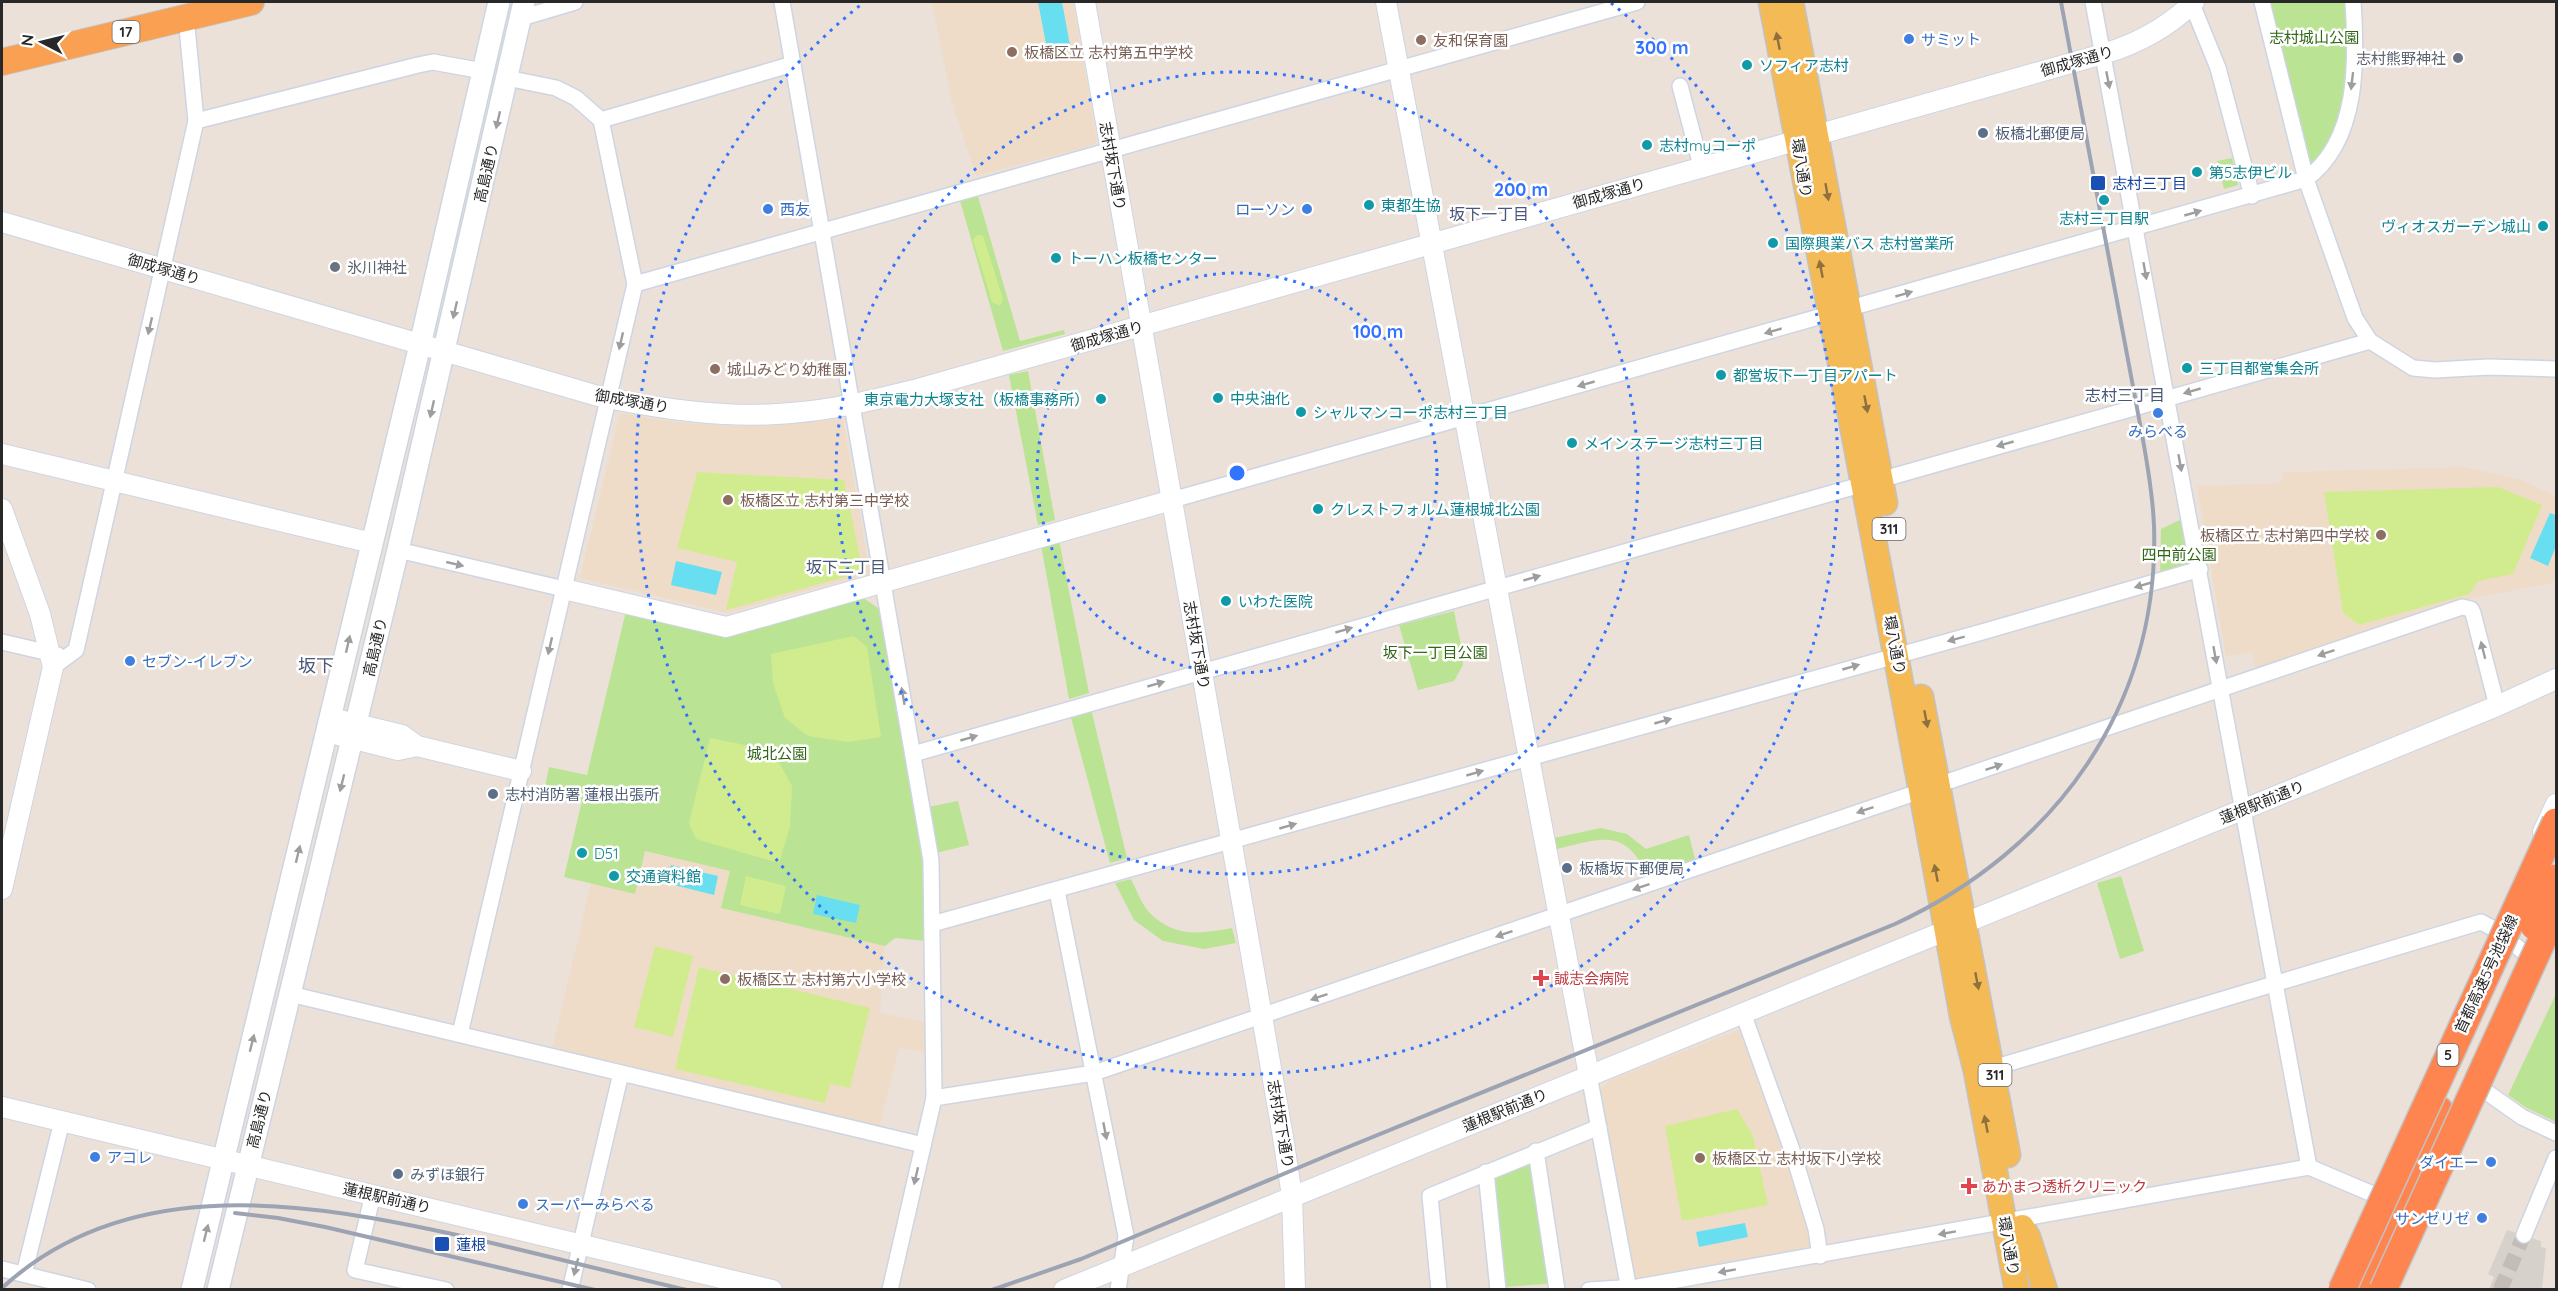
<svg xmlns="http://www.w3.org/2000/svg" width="2558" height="1291" viewBox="0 0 2558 1291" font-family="Quicksand,'Noto Sans JP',sans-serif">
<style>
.education{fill:#eedcc8}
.green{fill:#bae493}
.pitch{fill:#d1ec8f}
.plaza{fill:#d7d1cc}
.water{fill:#68dff1}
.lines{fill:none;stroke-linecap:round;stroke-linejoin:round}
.minor-tunnel{stroke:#c4bcb6;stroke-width:15;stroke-dasharray:15 8;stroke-linecap:butt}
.minor-casing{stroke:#ced5e2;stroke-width:18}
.tertiary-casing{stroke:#ced5e2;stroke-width:22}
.secondary-casing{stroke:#ced5e2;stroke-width:24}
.primary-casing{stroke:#c3c3c3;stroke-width:27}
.trunk-casing{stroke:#c3c3c3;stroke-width:28}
.motorway-casing{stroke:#c3c3c3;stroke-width:30}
.minor{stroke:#fff;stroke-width:15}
.tertiary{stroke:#fff;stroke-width:20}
.secondary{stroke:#fff;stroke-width:21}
.primary{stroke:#f4ba55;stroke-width:24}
.trunk{stroke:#faa052;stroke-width:26}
.motorway{stroke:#ff8550;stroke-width:27}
.rail{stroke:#9ca3b3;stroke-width:4}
.motorway-bridge-casing{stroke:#c3c3c3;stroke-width:30;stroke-linecap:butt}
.motorway-bridge{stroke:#ff8550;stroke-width:27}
.oneway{fill:#8e713e}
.oneway2{fill:#9e9e9e}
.ring{fill:none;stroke:#3374ff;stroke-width:3;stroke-dasharray:3 6}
.shop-dot{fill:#3f7fe0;stroke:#fff;stroke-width:2}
.education-dot{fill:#8d6e63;stroke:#fff;stroke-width:2}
.worship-dot{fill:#6b7280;stroke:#fff;stroke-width:2}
.culture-dot{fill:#0f9aa8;stroke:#fff;stroke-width:2}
.service-dot{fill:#5c6f8a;stroke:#fff;stroke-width:2}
.transit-dot{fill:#1a4fb4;stroke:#fff;stroke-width:2}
.health-dot{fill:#e0444e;stroke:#fff;stroke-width:2}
.labels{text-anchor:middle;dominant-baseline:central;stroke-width:5;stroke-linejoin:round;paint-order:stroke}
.shield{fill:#fff;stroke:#686868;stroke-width:1.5}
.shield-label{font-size:14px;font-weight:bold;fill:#282828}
.park-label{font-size:15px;fill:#326617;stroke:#fff}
.shop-label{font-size:15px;fill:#366cbe;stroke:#fff;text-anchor:start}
.education-label{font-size:15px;fill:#785e54;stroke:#fff;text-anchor:start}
.worship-label{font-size:15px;fill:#5b616d;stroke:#fff;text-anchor:end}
.street-label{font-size:15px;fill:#282828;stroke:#fff}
.culture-label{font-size:15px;fill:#0d838f;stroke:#fff;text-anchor:start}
.service-label{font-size:15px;fill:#4e5e75;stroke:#fff;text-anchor:start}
.transit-label{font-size:15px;fill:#164399;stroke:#fff;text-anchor:start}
.health-label{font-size:15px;fill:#be3a42;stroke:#fff;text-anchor:start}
.neighbourhood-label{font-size:16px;fill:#48577a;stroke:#fff}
.quarter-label{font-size:18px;fill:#48577a;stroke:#fff}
.centre{fill:#3374ff;stroke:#fff;stroke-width:3}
.ring-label{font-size:18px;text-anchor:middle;font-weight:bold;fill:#3374ff;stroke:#fff;stroke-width:5;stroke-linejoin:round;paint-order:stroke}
</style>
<rect width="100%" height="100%" fill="#ebe1d9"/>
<g class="education">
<path d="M932 2H1073L1097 141 1093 145 976 176 952 102Z"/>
<path d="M620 413 675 422 731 426H759L843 419 870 573 727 613 580 578Z"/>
<path d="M2464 467 2519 479 2556 496V574L2553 583 2464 600 2256 670 2252 652 2226 656 2197 486 2280 483 2283 472Z"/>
<path d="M645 851 731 871 721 908 885 946 880 1013 925 1022 924 1052 899 1048 880 1126 552 1050 591 883 635 894Z"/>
<path d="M1741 1029 1746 1031 1810 1227 1811 1245 1807 1251 1637 1279 1635 1278 1599 1090 1611 1080Z"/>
</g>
<g class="green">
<path d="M2270 2H2347C2349 40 2352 120 2327 152 2322 157 2314 162 2309 166Z"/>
<path d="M2232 158 2238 185 2224 189 2217 161Z"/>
<path d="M977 193 1020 341 1064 330 1065 334 1003 351 959 197Z"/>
<path d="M1028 371 1055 520 1038 525 1009 375Z"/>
<path d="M2190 515 2200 569 2160 580 2161 529Z"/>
<path d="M1059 540 1089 693 1069 699 1041 545Z"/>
<path d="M862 597 882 611 925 868 926 941 895 938 885 946 721 908 730 871 645 851 635 894 564 877 582 801 544 792 549 767 587 775 626 611 725 636Z"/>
<path d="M1454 611 1463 655V665L1454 681 1418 690 1399 625Z"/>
<path d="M1091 709 1127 858 1110 863 1070 714Z"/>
<path d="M958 801 969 845 936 853 928 807Z"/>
<path d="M1601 828 1627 834 1646 849 1689 835 1696 863 1649 879C1626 827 1604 838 1557 849L1554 838Z"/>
<path d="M2121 876 2144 951 2120 959 2097 883Z"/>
<path d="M1131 879C1136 889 1141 903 1149 912 1173 938 1201 934 1232 928L1236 943 1204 949 1163 941 1134 920 1115 883Z"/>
<path d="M2556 994V1122L2525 1107 2508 1095Z"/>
<path d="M1528 1159 1534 1162 1551 1278 1547 1284 1504 1287 1491 1174Z"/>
</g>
<g class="pitch">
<path d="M977 235 983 236 1003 299 1000 306 992 302 973 240Z"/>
<path d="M697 472 844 480 863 572 726 610 737 562 677 548Z"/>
<path d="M2498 487 2542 505 2513 574 2478 581 2469 594 2359 625 2343 613 2324 492Z"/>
<path d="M854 636 867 647 881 737 848 742 808 736 785 718 773 683 771 654Z"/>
<path d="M710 738 745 745 777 759 792 786 790 827 779 863 696 839 689 823Z"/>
<path d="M746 876 786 886 780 914 740 905Z"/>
<path d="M655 946 693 956 673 1037 634 1027Z"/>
<path d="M699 967 870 1008 850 1088 830 1084 825 1103 675 1069Z"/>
<path d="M1737 1109 1753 1136 1768 1205 1682 1221 1665 1126Z"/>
</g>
<path class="plaza" d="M2507 1230 2541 1241V1247L2546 1248 2542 1289H2489L2494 1277 2488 1274Z"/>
<g class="water">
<path d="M1038 2H1062L1070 45 1047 49Z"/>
<path d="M2550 513 2556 515V546L2548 566 2530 558Z"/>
<path d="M676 561 722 572 716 595 671 585Z"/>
<path d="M671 865 718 876 714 895 666 883Z"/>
<path d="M817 895 860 905 856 923 813 914Z"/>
<path d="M1745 1223 1748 1237 1699 1247 1696 1232Z"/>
</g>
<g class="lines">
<path class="minor-tunnel" d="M2500 1290 2524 1235"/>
<defs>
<g id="minor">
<path d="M782 2 931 860 934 1098 890 1290"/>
<path d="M2093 2 2309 1167 2375 1195"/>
<path d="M2262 2 2306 179 2355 318 2370 341 2413 368 2435 370 2489 367 2556 369"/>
<path d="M2192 4 2218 68 2252 196"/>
<path d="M521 18 575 2"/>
<path d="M1680 86 1699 158"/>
<path d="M601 120 793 64"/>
<path d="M196 121 418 65 433 62 483 71"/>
<path d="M635 284 1637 2"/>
<path d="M1880 480 2370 341"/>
<path d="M1172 500 2306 179C2359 141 2357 60 2353 2"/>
<path d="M398 550 564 589"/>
<path d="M2 642 58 655"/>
<path d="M53 667 76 650 196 121 186 17"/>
<path d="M913 754 1864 484"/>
<path d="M1938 785 2462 607 2471 609 2473 613 2497 706"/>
<path d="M1057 891 1126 1236 1118 1290"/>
<path d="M932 924 1982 632 2200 569"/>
<path d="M290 994 923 1145"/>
<path d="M1743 1013 1792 1150 1816 1229 1820 1256"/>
<path d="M460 1034 635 284 601 120 576 98 556 88 507 78"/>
<path d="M1993 1068 2481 922 2496 930 2536 962"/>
<path d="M1589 1075 1629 1290"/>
<path d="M2478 1086 2522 1117 2556 1133"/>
<path d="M934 1098 1094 1073 1921 791"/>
<path d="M1536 1151 1557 1290"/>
<path d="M1486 1172 1498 1290"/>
<path d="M373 1194 355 1270 446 1290"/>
<path d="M2524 1235 2556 1158"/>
<path d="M2 1269 88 1290"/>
<path d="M24 1274 62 1121"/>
<path d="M570 1290 621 1073"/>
<path d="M1439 1290 1430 1196 1599 1127"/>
<path d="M1589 1290 1638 1287 2309 1167"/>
</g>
<g id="tertiary">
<path d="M1085 2 1283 1137 1292 1196 1295 1290"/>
<path d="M1386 2 1589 1075"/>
<path d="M2 222 598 396C661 409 727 419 791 413 833 410 873 400 914 390L2103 54C2137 44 2169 26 2194 2"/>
<path d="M2 454 372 543"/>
<path d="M2 509 40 614 53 667 2 889"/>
<path d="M564 589 726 627 1172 500"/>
<path d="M331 718 402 735 417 746 521 771"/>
<path d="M327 732 398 750 417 746"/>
<path d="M2543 832 2556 804"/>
<path d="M2 1107 772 1290"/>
<path d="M1064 1290 2497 706 2556 679"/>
</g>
<g id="secondary">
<path d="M192 1290 420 345 499 2"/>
<path d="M218 1290 398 550 524 2"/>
</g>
<g id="primary">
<path d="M1771 2C1835 339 1902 677 1962 1016L1976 1071 2017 1290"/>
<path d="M1791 2 1885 503"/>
<path d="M1921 697 2008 1155"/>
<path d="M2022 1227 2028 1237 2045 1290"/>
</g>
<path id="trunk" d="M2 62 251 2"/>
<path id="motorway" d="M2358 1290 2439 1110"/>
</defs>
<use href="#minor" class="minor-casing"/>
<use href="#tertiary" class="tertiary-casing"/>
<use href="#secondary" class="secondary-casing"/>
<use href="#primary" class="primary-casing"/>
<use href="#trunk" class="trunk-casing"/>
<use href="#motorway" class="motorway-casing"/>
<use href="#minor" class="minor"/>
<use href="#tertiary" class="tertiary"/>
<use href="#secondary" class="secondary"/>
<use href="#primary" class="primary"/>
<use href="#trunk" class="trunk"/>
<use href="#motorway" class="motorway"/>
<g class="rail">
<path d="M235 1213 278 1218 325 1227 595 1290"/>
<path d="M2 1288C130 1170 312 1203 466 1237 540 1254 613 1273 687 1290"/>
<path d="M992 1290 1081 1259 1331 1154 1895 924C2055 850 2160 706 2154 526 2153 497 2148 468 2143 440L2061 2"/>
</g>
<defs>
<g id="motorway-bridge">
<path d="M2534 926 2556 878"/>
<path d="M2342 1290 2556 822"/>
<path d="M2383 1290 2556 910"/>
</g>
</defs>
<use href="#motorway-bridge" class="motorway-bridge-casing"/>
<use href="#motorway-bridge" class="motorway-bridge"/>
</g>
<defs><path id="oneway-solid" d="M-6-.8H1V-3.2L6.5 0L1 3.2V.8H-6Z" transform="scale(1.5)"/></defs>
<g class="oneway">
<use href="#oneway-solid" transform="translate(1778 41) rotate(-101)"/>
<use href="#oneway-solid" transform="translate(1827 192) rotate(80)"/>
<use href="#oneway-solid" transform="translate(1821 269) rotate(-101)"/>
<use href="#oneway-solid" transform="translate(1866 404) rotate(79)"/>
<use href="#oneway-solid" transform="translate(1926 719) rotate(79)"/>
<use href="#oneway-solid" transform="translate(1936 873) rotate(-101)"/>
<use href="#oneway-solid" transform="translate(1977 981) rotate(79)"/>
<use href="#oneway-solid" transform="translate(1986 1124) rotate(-101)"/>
</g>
<g class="oneway2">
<use href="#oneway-solid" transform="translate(2108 80) rotate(79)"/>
<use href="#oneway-solid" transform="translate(2352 81) rotate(97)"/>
<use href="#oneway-solid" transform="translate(498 120) rotate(103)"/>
<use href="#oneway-solid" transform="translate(2193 213) rotate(-16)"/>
<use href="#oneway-solid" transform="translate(2145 271) rotate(80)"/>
<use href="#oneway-solid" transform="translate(1904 294) rotate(-16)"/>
<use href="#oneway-solid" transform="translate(455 310) rotate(103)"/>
<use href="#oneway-solid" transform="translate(150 326) rotate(103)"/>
<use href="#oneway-solid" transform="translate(1773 331) rotate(164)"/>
<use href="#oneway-solid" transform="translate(621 341) rotate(103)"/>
<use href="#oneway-solid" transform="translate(1586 384) rotate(164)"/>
<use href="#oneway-solid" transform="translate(2192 391) rotate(164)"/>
<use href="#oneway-solid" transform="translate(432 409) rotate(103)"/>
<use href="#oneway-solid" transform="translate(2005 444) rotate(164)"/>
<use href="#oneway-solid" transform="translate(2180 463) rotate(80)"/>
<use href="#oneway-solid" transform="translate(455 564) rotate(13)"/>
<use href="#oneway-solid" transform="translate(1532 578) rotate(-16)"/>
<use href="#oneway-solid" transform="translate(2143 585) rotate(164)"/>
<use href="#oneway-solid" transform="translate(1344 630) rotate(-16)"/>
<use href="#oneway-solid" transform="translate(1956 639) rotate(165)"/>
<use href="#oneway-solid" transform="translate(348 644) rotate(-77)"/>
<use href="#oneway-solid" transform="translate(550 646) rotate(103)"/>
<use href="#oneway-solid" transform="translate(2483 650) rotate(-104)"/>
<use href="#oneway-solid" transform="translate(2326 653) rotate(161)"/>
<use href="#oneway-solid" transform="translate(2215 655) rotate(80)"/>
<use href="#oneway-solid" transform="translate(1851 667) rotate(-16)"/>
<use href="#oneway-solid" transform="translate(1156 684) rotate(-16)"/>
<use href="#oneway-solid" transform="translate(903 696) rotate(-100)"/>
<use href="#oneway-solid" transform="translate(1663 721) rotate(-16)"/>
<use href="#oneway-solid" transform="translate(969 738) rotate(-16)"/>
<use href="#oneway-solid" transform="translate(1994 767) rotate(-19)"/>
<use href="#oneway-solid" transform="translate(1475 773) rotate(-16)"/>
<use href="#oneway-solid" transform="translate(342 783) rotate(104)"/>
<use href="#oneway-solid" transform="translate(1865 810) rotate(161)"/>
<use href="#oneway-solid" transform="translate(1288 826) rotate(-16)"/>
<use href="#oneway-solid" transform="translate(298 854) rotate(-76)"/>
<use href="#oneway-solid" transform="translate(1641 887) rotate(161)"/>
<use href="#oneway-solid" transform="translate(1504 934) rotate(161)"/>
<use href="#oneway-solid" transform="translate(1319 997) rotate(161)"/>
<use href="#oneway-solid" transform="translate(252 1043) rotate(-76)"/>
<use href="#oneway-solid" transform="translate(1105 1131) rotate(79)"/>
<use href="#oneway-solid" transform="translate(916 1176) rotate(103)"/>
<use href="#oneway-solid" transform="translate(206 1233) rotate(-76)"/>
<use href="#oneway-solid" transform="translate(1947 1233) rotate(170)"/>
<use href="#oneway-solid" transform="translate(576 1267) rotate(104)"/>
<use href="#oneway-solid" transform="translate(1727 1271) rotate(170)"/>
</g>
<g class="ring">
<circle cx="1237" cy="473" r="200"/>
<circle cx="1237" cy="473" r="401"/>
<path d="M1611 3A601 601 0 1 1 863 3"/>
</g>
<g class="shop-dot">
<circle cx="1909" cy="39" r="6"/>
<circle cx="768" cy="209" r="6"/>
<circle cx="1307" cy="209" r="6"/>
<circle cx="2158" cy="413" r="6"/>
<circle cx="130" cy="661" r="6"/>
<circle cx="95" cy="1157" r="6"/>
<circle cx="2491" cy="1162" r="6"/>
<circle cx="523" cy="1204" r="6"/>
<circle cx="2482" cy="1218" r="6"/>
</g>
<g class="education-dot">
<circle cx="1421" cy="40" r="6"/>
<circle cx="1012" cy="52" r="6"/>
<circle cx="715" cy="369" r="6"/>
<circle cx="728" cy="500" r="6"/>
<circle cx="2381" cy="535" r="6"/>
<circle cx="725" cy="979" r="6"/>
<circle cx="1700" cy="1158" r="6"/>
</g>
<g class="worship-dot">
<circle cx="2458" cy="58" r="6"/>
<circle cx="335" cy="267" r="6"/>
</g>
<g class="culture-dot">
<circle cx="1747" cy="65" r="6"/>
<circle cx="1647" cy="145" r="6"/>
<circle cx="2197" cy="172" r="6"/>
<circle cx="2104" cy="200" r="6"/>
<circle cx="1369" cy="205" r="6"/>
<circle cx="2543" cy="226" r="6"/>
<circle cx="1773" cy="243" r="6"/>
<circle cx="1056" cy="258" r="6"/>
<circle cx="2187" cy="368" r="6"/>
<circle cx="1721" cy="375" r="6"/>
<circle cx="1218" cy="398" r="6"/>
<circle cx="1101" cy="399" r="6"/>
<circle cx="1301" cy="412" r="6"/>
<circle cx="1572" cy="443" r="6"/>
<circle cx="1318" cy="509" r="6"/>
<circle cx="1226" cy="601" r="6"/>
<circle cx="582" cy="853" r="6"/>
<circle cx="614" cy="876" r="6"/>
</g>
<g class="service-dot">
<circle cx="1983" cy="133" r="6"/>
<circle cx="493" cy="794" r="6"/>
<circle cx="1567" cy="868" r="6"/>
<circle cx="398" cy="1174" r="6"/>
</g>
<g class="transit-dot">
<rect x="2090" y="175" width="16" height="16" rx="3"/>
<rect x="434" y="1236" width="16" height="16" rx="3"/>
</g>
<g class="health-dot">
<path d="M1538 969h6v6h6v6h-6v6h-6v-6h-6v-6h6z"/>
<path d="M1966 1177h6v6h6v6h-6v6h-6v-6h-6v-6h6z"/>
</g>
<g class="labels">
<g class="shield">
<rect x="112.5" y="21" width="27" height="22" rx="4.5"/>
<rect x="1872.5" y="518" width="33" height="22" rx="4.5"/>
<rect x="2437.5" y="1044" width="21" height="22" rx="4.5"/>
<rect x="1978.5" y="1064" width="33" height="22" rx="4.5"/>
</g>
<g class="shield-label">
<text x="126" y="32">17</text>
<text x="1889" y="529">311</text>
<text x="2448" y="1055">5</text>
<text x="1995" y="1075">311</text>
</g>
<g class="park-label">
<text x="2314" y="37">志村城山公園</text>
<text x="2179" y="554">四中前公園</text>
<text x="1435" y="652">坂下一丁目公園</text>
<text x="777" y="753">城北公園</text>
</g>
<g class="shop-label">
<text x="1921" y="39">サミット</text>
<text x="780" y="209">西友</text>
<text x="1295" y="209" text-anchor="end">ローソン</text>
<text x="2158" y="431" text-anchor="middle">みらべる</text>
<text x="142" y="661">セブン-イレブン</text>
<text x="107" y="1157">アコレ</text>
<text x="2479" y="1162" text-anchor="end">ダイエー</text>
<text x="535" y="1204">スーパーみらべる</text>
<text x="2470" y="1218" text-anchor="end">サンゼリゼ</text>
</g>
<g class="education-label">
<text x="1433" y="40">友和保育園</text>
<text x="1024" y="52">板橋区立 志村第五中学校</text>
<text x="727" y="369">城山みどり幼稚園</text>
<text x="740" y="500">板橋区立 志村第三中学校</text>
<text x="2369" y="535" text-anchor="end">板橋区立 志村第四中学校</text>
<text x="737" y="979">板橋区立 志村第六小学校</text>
<text x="1712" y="1158">板橋区立 志村坂下小学校</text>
</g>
<g class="worship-label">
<text x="2446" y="58">志村熊野神社</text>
<text x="347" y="267" text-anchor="start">氷川神社</text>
</g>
<g class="street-label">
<text transform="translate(2077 61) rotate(-16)">御成塚通り</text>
<text transform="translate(1113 166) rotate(80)">志村坂下通り</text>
<text transform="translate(1802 168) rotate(81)">環八通り</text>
<text transform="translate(486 173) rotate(-77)">高島通り</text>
<text transform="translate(1609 193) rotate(-16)">御成塚通り</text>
<text transform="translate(164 269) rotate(16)">御成塚通り</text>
<text transform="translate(1107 336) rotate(-16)">御成塚通り</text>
<text transform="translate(632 401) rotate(10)">御成塚通り</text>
<text transform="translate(1197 645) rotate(80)">志村坂下通り</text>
<text transform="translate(1895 645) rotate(79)">環八通り</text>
<text transform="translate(375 647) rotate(-77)">高島通り</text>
<text transform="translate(2262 802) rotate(-22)">蓮根駅前通り</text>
<text transform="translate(2486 974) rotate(-65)">首都高速5号池袋線</text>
<text transform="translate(1505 1110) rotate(-22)">蓮根駅前通り</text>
<text transform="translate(259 1119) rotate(-76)">高島通り</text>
<text transform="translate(1281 1124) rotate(80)">志村坂下通り</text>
<text transform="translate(387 1198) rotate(13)">蓮根駅前通り</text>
<text transform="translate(2009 1246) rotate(80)">環八通り</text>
</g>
<g class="culture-label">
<text x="1759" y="65">ソフィア志村</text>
<text x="1659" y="145">志村myコーポ</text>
<text x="2209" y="172">第5志伊ビル</text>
<text x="1381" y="205">東都生協</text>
<text x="2104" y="218" text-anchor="middle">志村三丁目駅</text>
<text x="2531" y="226" text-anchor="end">ヴィオスガーデン城山</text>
<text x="1785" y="243">国際興業バス 志村営業所</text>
<text x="1068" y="258">トーハン板橋センター</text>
<text x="2199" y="368">三丁目都営集会所</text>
<text x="1733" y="375">都営坂下一丁目アパート</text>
<text x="1230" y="398">中央油化</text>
<text x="1089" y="399" text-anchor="end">東京電力大塚支社（板橋事務所）</text>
<text x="1313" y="412">シャルマンコーポ志村三丁目</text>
<text x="1584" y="443">メインステージ志村三丁目</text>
<text x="1330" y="509">クレストフォルム蓮根城北公園</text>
<text x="1238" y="601">いわた医院</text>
<text x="594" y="853">D51</text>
<text x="626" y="876">交通資料館</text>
</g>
<g class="service-label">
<text x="1995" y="133">板橋北郵便局</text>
<text x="505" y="794">志村消防署 蓮根出張所</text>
<text x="1579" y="868">板橋坂下郵便局</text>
<text x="410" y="1174">みずほ銀行</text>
</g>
<g class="transit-label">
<text x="2112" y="183">志村三丁目</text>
<text x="456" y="1244">蓮根</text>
</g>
<g class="health-label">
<text x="1554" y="978">誠志会病院</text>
<text x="1982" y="1186">あかまつ透析クリニック</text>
</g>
<g class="neighbourhood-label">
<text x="1489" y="214">坂下一丁目</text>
<text x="2125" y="395">志村三丁目</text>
<text x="846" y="567">坂下二丁目</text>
</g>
<g class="quarter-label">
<text x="316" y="665">坂下</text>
</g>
</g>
<circle cx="1237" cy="473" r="9" class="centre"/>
<g class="ring-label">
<text x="1662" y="54">300 m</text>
<text x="1521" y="196">200 m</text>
<text x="1378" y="338">100 m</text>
</g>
<rect width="2558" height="1291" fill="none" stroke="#282828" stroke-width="6"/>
<g transform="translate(42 42) rotate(277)" stroke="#ffffff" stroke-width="4.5" paint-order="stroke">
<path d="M0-4.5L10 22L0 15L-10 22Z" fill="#282828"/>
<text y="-9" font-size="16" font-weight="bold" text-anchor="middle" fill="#282828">N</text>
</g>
</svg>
